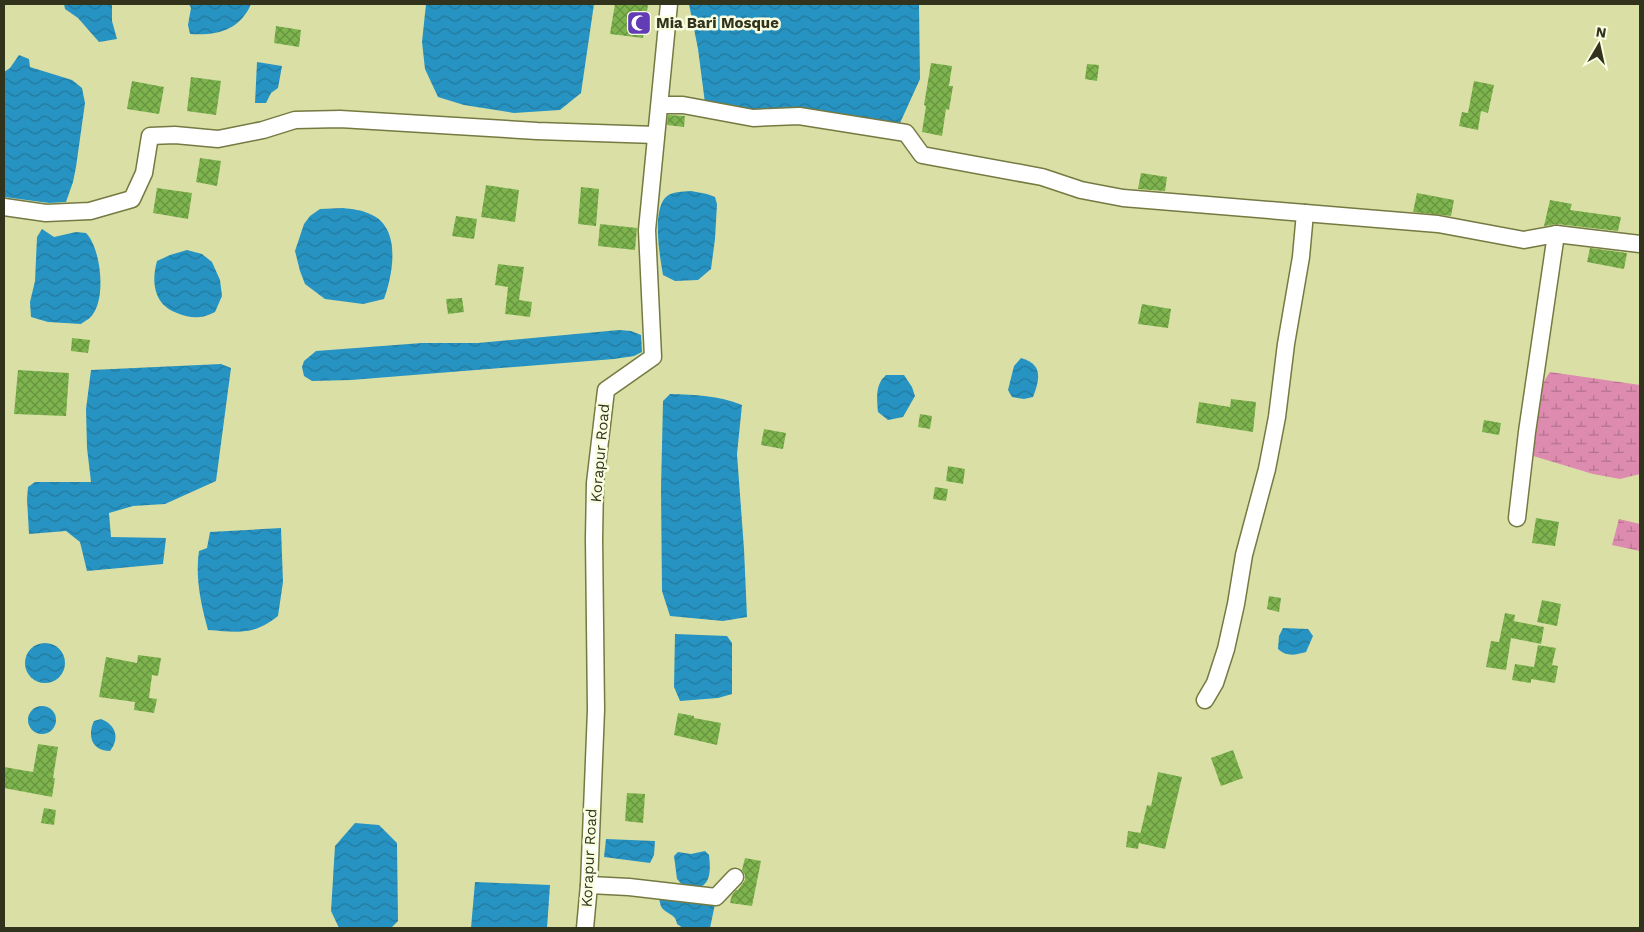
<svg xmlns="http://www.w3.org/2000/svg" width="1644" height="932" viewBox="0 0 1644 932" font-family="'Work Sans',sans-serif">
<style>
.wetland{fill:url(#wetland-marsh)}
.water{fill:url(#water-waves)}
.building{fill:url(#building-cross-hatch)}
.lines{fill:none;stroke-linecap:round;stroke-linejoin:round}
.minor-casing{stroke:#757942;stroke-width:19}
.minor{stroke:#fff;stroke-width:16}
.labels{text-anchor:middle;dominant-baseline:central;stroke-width:5;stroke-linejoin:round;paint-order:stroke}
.poi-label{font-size:15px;font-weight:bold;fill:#31331c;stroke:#fafee1;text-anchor:start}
.street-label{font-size:15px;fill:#31331c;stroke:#fafee1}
</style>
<defs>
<pattern id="wetland-marsh" width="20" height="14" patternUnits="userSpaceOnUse" patternTransform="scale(1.25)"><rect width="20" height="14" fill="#dd8baf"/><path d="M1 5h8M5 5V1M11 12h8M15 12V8" fill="none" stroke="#b4728e"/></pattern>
<pattern id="water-waves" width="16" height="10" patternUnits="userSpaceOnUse" patternTransform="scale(1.25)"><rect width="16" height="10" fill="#2793c2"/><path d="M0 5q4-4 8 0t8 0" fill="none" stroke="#22799d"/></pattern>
<pattern id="building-cross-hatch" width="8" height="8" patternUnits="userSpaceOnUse" patternTransform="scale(1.25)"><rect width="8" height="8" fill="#7db44e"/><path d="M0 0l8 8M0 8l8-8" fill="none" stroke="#679340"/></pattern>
</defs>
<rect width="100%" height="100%" fill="#dae0a5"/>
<g class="wetland">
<path d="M1550 372 1640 385V474L1620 479 1593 474 1530 455C1534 432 1535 391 1550 372Z"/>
<path d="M1619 519 1640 524V551L1612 545Z"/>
</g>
<g class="water">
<path d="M64 4H112V21L117 39 99 42 78 18 65 9Z"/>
<path d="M189 4H251C240 30 217 36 190 34L188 25 191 8Z"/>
<path d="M426 4H594L581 93 560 110 514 113 464 105 438 97 425 69 422 42Z"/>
<path d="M689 4H919L920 79 900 123 849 115 753 111 705 103 698 49Z"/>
<path d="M19 55 29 59 30 67 72 80 82 88 85 103 76 167 73 182 66 202 49 203 4 197V72L10 68Z"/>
<path d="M257 62 282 66 278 88 271 93 266 103H255Z"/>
<path d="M691 191 707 194 715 197 717 204 715 239 711 269 698 280 675 281 663 275C660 257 652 213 665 198 671 191 683 192 691 191Z"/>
<path d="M343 208C352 209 362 210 370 214 402 227 393 274 384 299L363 304 325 299 305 284 300 271 295 251 304 224 310 216 320 209Z"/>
<path d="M42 229 54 237 76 232 86 233C101 248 106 297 93 314 91 318 85 321 81 324L48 322 31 317 30 302 35 281 37 237Z"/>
<path d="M187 250 202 254 212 262 220 280 222 296 215 312C210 314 205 317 200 317 192 318 184 316 177 313 154 305 151 282 157 261L170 255Z"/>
<path d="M619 330 631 331 641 335 642 352 634 356 614 359 351 380 312 381 304 376 302 367 304 361 316 351 422 343H478Z"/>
<path d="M1021 358C1043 364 1040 379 1033 397L1024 399 1012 397 1008 390 1014 366Z"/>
<path d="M221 364 231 368 216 481 165 504 133 506 109 513 111 537 166 538 163 564 87 571 80 542 66 531 29 534 27 499 28 487 35 482H91L87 448 86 409 91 370Z"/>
<path d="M886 375H904L912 387 915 396 903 417 888 420 878 412C877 397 875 385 886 375Z"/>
<path d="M670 394C695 395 718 395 742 405L737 454 744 549 747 617 723 621 670 616 662 591 661 489 663 401Z"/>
<path d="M281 528 283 582 278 616C253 636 238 632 208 630 201 605 195 577 199 551L207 548 210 532Z"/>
<path d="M1283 628 1308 629 1313 636 1306 652C1295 655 1287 657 1278 649L1279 636Z"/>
<path d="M675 634 727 636 732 643V694L718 698 680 701 674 687Z"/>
<circle cx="45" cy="663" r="20"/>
<circle cx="42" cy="720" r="14"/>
<path d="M101 719C116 725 120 738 110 751 92 751 87 736 94 721Z"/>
<path d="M355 823 379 825 397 843 398 921 391 928H339L331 911 335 846Z"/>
<path d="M606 839 655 841 654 855 650 863 604 857Z"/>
<path d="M705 851 709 855C710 864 712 881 702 886 698 889 691 888 685 888L677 879 674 856 678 852 691 854Z"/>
<path d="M475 882 550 885 547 928H471Z"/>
<path d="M659 899 715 904 710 928H683L677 924C676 914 668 915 662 908 660 905 660 902 659 899Z"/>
</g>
<g class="building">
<path d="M615 4 648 5 643 38 610 34Z"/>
<path d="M276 26 301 30 299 47 274 43Z"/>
<path d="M931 63 952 66 949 86H953L949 110 946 109 942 136 922 132 926 106 924 105Z"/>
<path d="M1087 64 1099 65 1097 81 1085 79Z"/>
<path d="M191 77 221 81 216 115 187 111Z"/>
<path d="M132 81 164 87 159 114 127 109Z"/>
<path d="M1474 81 1494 85 1488 113 1481 111 1478 130 1459 126 1462 112 1468 113Z"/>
<path d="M668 115 685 116 684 127 667 125Z"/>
<path d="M200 158 221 161 217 186 196 182Z"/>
<path d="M1141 173 1167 177 1165 191 1138 189Z"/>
<path d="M486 185 519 190 515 222 481 217Z"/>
<path d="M581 187 599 189 596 226 578 224Z"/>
<path d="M157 188 192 193 188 219 153 213Z"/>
<path d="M1417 193 1454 200 1451 216 1413 212Z"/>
<path d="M1550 200 1572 204 1570 210 1621 217 1618 231 1557 224 1544 226Z"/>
<path d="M456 216 477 219 474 239 452 236Z"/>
<path d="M600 224 637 228 635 250 598 246Z"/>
<path d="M1590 248 1627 253 1624 269 1587 262Z"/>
<path d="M498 264 524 267 519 300 532 302 530 317 505 314 508 287 495 285Z"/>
<path d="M462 298 464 312 448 314 446 299Z"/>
<path d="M1142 304 1171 309 1168 328 1138 324Z"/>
<path d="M72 338 90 340 88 353 71 351Z"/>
<path d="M18 370 69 373 66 416 14 414Z"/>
<path d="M1231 399 1256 402 1253 432 1196 423 1199 402 1230 407Z"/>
<path d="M920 414 932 416 930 429 918 427Z"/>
<path d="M1484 420 1501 423 1499 435 1482 432Z"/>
<path d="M764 429 786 433 783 449 761 445Z"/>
<path d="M948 466 965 469 963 484 946 481Z"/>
<path d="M935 487 948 489 946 501 933 499Z"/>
<path d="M1536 518 1559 522 1555 546 1532 543Z"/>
<path d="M1269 596 1281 598 1279 612 1267 609Z"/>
<path d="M1542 600 1561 604 1557 626 1537 622Z"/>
<path d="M1505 613 1515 615 1514 621 1544 627 1541 644 1511 638 1506 670 1486 667 1491 641 1499 642Z"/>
<path d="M1538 645 1556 648 1552 665 1558 666 1555 683 1531 679V683L1512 680 1515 664 1534 667Z"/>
<path d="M138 655 161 658 158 676 152 675 149 698 157 699 154 713 134 710 135 702 99 697 106 657 137 663Z"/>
<path d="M678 713 694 716V718L721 723 717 745 674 735Z"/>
<path d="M38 744 58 747 53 778H55L52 797 4 788V767L33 772Z"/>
<path d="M1233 750 1243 778 1221 786 1211 758Z"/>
<path d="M1158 772 1182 777 1165 849 1139 843 1138 849 1126 847 1128 831 1141 833 1140 835 1147 805 1151 806Z"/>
<path d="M627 793 645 794 643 823 625 821Z"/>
<path d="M44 808 56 810 54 825 41 823Z"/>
<path d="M745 858 761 861 752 906 730 903 732 895 736 890H738L745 880V875L742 870Z"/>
</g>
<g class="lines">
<defs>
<g id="minor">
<path d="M660 105H683L753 118 799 116 906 133 922 155 1042 177 1081 190 1123 198 1438 224 1524 240 1556 234 1640 244"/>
<path d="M4 207 46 213 90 211 132 199 144 173 150 136 175 135 218 139 263 130 295 120 340 119 537 131 656 135"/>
<path d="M1517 518 1527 432 1556 234"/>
<path d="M1205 700 1215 683 1226 649 1236 604 1244 555 1267 469 1277 417 1286 344 1301 257 1305 213"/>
<path d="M589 885 629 887 716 897 735 877"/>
<path d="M585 928 589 885 596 710 594 539 595 483 606 390 653 357 647 230 669 4"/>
</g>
</defs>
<use href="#minor" class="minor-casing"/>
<use href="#minor" class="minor"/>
</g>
<defs>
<symbol id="mosque-square" viewBox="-11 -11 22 22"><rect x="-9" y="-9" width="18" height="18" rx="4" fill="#623cb4" stroke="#fafee1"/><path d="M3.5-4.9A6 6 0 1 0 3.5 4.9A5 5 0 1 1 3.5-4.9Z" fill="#fff"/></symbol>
</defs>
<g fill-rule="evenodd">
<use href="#mosque-square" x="625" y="9" width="28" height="28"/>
</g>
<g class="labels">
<g class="poi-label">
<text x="656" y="23">Mia Bari Mosque</text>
</g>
<g class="street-label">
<text transform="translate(600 453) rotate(-85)">Korapur Road</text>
<text transform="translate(589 858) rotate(-87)">Korapur Road</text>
</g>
</g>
<rect width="1644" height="932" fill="none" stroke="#31331c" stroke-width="10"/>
<g transform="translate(1599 45) rotate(9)" stroke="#fafee1" stroke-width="4" paint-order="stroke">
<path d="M0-4L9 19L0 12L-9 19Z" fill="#31331c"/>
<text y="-8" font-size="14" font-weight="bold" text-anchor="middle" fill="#31331c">N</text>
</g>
</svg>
